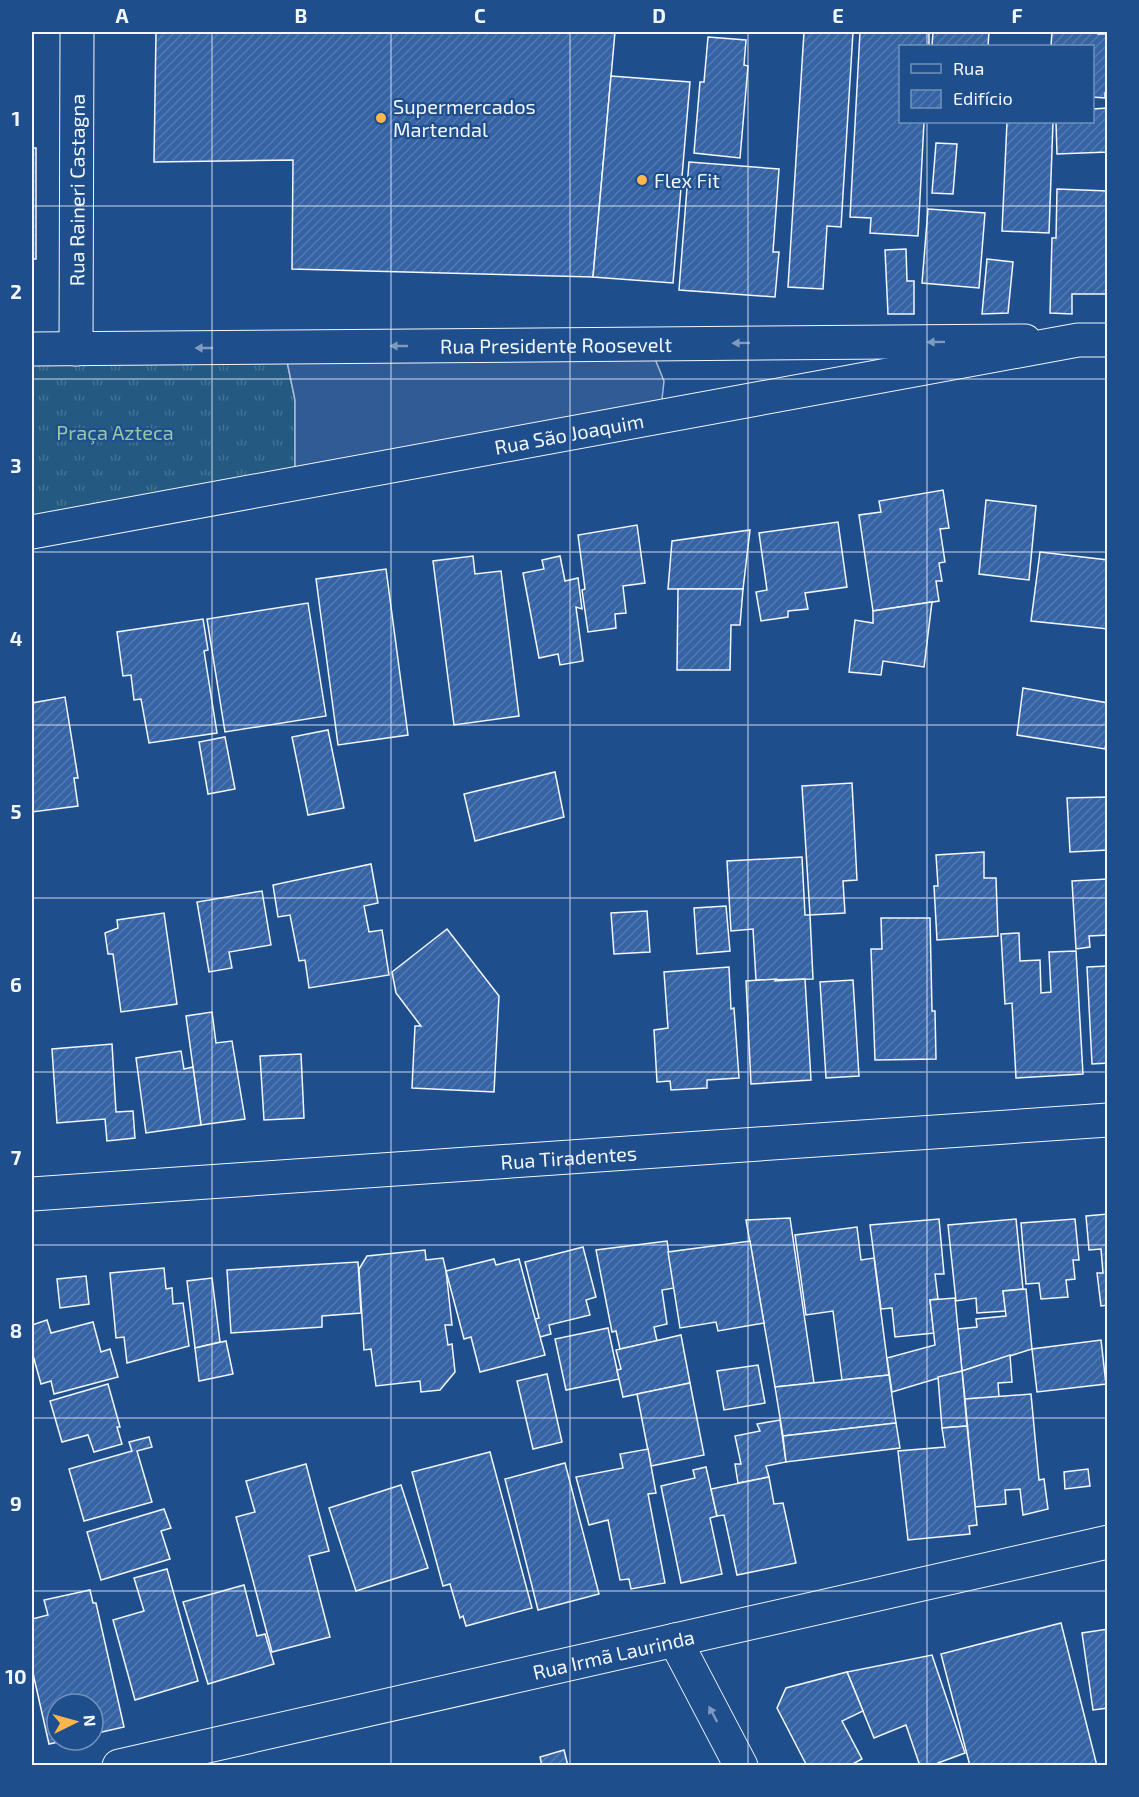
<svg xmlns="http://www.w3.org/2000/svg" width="1139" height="1797" viewBox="0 0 1139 1797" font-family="'Exo 2',sans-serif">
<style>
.grass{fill:url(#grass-tufts);stroke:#a8bbd7;stroke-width:1.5}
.parking{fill:#305b95;stroke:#a8bbd7;stroke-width:1.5}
.building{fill:url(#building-hatch);stroke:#f2f6ff;stroke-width:1.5}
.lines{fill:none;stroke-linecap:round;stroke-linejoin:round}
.minor-casing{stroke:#f2f6ff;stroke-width:35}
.tertiary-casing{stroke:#f2f6ff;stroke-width:35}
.minor{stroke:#1f4e8c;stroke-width:33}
.tertiary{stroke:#1f4e8c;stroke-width:33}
.oneway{fill:#7e9ac0}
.grid{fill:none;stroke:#f2f6ff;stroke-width:1.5;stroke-opacity:0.55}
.poi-dot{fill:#ffb74d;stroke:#1f4e8c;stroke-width:2}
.labels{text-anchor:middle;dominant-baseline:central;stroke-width:4.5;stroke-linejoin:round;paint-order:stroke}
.poi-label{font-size:20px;fill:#f2f6ff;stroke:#1f4e8c;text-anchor:start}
.street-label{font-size:20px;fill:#f2f6ff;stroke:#1f4e8c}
.park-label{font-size:20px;fill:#97c8a6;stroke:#1f4e8c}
.neatline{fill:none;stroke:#f2f6ff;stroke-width:2}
.grid-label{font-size:20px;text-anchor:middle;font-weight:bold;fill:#f2f6ff}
</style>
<defs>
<pattern id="grass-tufts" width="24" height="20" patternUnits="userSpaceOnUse" patternTransform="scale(1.5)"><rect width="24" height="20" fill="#245a82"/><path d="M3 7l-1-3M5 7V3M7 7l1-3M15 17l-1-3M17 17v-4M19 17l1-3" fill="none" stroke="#447295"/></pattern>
<pattern id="building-hatch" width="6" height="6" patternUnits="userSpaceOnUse" patternTransform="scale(1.5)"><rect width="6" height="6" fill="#3563a3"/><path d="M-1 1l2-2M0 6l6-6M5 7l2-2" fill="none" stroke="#537ab1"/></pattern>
</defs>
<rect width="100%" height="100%" fill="#1f4e8c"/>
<path class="grass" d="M284 347 295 400V484L32 532V349Z"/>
<path class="parking" d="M649 344 664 381 660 417 295 484V400L284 347Z"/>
<g class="building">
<path d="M156 32H615L593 277 292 269 293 160 154 162Z"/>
<path d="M804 32H853L841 227 827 226 823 289 788 287Z"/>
<path d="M860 32H929V46H900V122H924L918 236 870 233 871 218 850 217Z"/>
<path d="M933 32H989L988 46H932Z"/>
<path d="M1052 32H1098V34H1108V93H1105V98L1092 97V46H1051Z"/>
<path d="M708 37 746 40 744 65 748 66 740 158 694 153 700 82H704Z"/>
<path d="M611 76 690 82 673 283 593 277Z"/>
<path d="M1108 108V152L1057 154 1056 122H1092V109Z"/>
<path d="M1007 122H1053L1049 233 1002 231Z"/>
<path d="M936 143 957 144 953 194 932 193Z"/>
<rect x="32" y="148" width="4" height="111"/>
<path d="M689 162 779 169 773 252H779L775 297 679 290Z"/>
<path d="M1057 189 1108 191V294H1072V314L1050 313 1052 238H1056Z"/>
<path d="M928 209 985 213 979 288 922 283Z"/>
<path d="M906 249 907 281H914V314H888L885 250Z"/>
<path d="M987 259 1013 262 1008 313 982 314Z"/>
<path d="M943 490 949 528 940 529 945 562 939 563 942 581H936L939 601 873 611 859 515 881 512 879 501Z"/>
<path d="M986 500 1036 506 1029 580 979 574Z"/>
<path d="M838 522 847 587 805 593 808 609 788 611V617L761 621 756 592 767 590 759 533Z"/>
<path d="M637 525 645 583 623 586 626 613 615 614 616 628 588 632 582 590 585 589 578 535Z"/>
<path d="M750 530 743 589H668L672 541Z"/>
<path d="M1040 552 1108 560V629L1031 621Z"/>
<path d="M473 556 475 574 501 571 519 716 454 725 433 561Z"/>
<path d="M560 556 565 581 578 578 582 609 576 607 583 661 560 665 558 654 539 658 523 573 544 569 542 560Z"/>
<path d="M386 569 408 735 338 745 316 579Z"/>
<path d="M678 589H743L740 625H731L730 670H677Z"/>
<path d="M932 602 924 667 883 661 881 675 849 672 855 620 873 623V611Z"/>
<path d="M308 603 326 716 225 732 207 619Z"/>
<path d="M203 619 208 650 204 651 217 733 149 743 141 699 134 700 131 675 123 676 117 632Z"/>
<path d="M1023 688 1108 703V733L1105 749 1017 735Z"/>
<path d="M65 697 78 778H74L78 806 32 812V703Z"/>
<path d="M328 730 344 808 308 815 292 737Z"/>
<path d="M225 737 235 789 208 794 199 742Z"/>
<path d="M555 772 564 817 475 841 464 794Z"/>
<path d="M852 783 857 880 843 881 845 913 810 915 802 786Z"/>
<path d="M1108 797V850L1070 852 1067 798Z"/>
<path d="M984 852V878H996L998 936 937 940 934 886H938L936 855Z"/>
<path d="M802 857 805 915H810L813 979 756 980 753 929 731 931 727 861Z"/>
<path d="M371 864 378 903 364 906 369 932 382 930 389 975 309 988 305 960 299 961 290 915 278 917 273 885Z"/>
<path d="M1108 879V935L1089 936 1090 947 1076 949 1072 881Z"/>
<path d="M262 891 271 945 229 952 232 968 209 972 197 902Z"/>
<path d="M726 906 730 951 697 954 694 908Z"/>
<path d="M647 911 650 952 614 954 611 913Z"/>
<path d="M164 913 177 1004 121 1012 113 954H108L105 933 118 928 117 920Z"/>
<path d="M881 918H930L932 1011H935L936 1059 875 1060 871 949H882Z"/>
<path d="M447 929 499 996 494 1092 412 1088 415 1026H421L396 993 392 972Z"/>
<path d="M1019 933 1020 961 1040 960 1041 993 1051 992 1049 952 1076 951 1083 1074 1016 1078 1012 1003 1005 1004 1001 934Z"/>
<path d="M1108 966V1063L1092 1064 1087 967Z"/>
<path d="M729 967 731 1009 734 1008 739 1078 707 1080V1088L671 1090 670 1081 657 1082 654 1030 668 1028 664 972Z"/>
<path d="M776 979 775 981 805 979 811 1080 751 1084 746 981Z"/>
<path d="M853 980 859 1076 826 1078 820 982Z"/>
<path d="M212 1012 216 1043 232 1041 245 1119 201 1125 186 1016Z"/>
<path d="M112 1044 116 1112 133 1111 135 1138 107 1141 105 1119 57 1123 52 1049Z"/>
<path d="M181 1051 184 1069 193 1067 201 1125 146 1133 136 1058Z"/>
<path d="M301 1054 304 1118 264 1120 260 1056Z"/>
<path d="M1108 1214V1305L1101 1306 1097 1273H1103L1101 1249 1089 1250 1086 1216Z"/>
<path d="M790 1218 814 1383 775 1387 746 1220Z"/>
<path d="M939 1219 944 1274H935L938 1299 930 1300 934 1333 895 1337 892 1308 881 1309 870 1225Z"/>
<path d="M1016 1219 1023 1289 1003 1291 1006 1311 977 1313 976 1298 956 1301 948 1225Z"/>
<path d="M1075 1219 1079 1260H1073L1075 1279 1066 1280 1068 1297 1041 1299 1039 1283 1026 1284 1021 1223Z"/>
<path d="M857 1227 861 1260 874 1258 889 1375 842 1380 833 1311 806 1315 795 1235Z"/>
<path d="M667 1241 674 1288 662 1290 667 1324 654 1327 657 1341 620 1349 616 1331 612 1332 596 1250Z"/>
<path d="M750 1241 764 1323 718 1331 716 1322 680 1328 668 1252Z"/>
<path d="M583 1247 596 1297 586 1300 590 1315 549 1325 551 1334 540 1337 535 1319 539 1318 525 1262Z"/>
<path d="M425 1250 426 1260 443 1258 446 1271 452 1325H445L448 1345 452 1344 455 1372 440 1390 421 1392 420 1381 376 1386 371 1349 364 1350 359 1269 367 1256Z"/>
<path d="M494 1259 496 1265 519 1259 545 1355 480 1372 471 1337 464 1339 446 1271Z"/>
<path d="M358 1262 361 1313 322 1316V1327L231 1333 227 1270Z"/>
<path d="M164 1268 166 1289 172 1288 173 1304 183 1303 189 1346 127 1363 124 1337 116 1338 110 1273Z"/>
<path d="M86 1276 89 1304 60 1308 57 1279Z"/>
<path d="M212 1278 220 1342 195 1348 187 1281Z"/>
<path d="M1026 1289 1032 1349 962 1371 958 1329 977 1327 976 1319 1006 1316 1003 1291Z"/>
<path d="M955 1298 962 1371 892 1392 887 1358 935 1345 930 1300Z"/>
<path d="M47 1320 51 1333 93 1322 101 1352 110 1349 118 1377 54 1394 51 1381 41 1384 32 1352V1325Z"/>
<path d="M608 1328 619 1379 566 1390 555 1339Z"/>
<path d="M681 1335 690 1383 623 1397 617 1370 621 1369 616 1350Z"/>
<path d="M1101 1340 1106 1384 1037 1392 1032 1349Z"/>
<path d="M226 1341 233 1374 199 1381 195 1348Z"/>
<path d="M1010 1355 1012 1382 998 1383 999 1397 965 1399 962 1371Z"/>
<path d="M758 1365 765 1403 724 1410 717 1371Z"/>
<path d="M962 1371 967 1426 942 1428 938 1377Z"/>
<path d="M547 1374 562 1442 533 1449 517 1381Z"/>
<path d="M889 1375 896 1423 783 1436 775 1387Z"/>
<path d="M690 1383 704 1455 651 1466 637 1394Z"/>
<path d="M108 1384 120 1427H117L122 1444 94 1452 88 1435 62 1442 50 1401Z"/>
<path d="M1031 1394 1039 1480 1044 1479 1048 1509 1023 1515 1020 1489 1005 1490 1006 1504 975 1507 965 1399Z"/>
<path d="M780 1420 786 1462 766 1466 769 1477 738 1483 735 1464H741L735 1436 760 1431 757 1424Z"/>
<path d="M896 1423 900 1448 786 1462 783 1436Z"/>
<path d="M967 1426 977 1525 969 1526 970 1534 908 1540 898 1451 945 1447 942 1428Z"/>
<path d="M149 1437 152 1447 137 1451 152 1502 84 1521 69 1469 132 1451 129 1442Z"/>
<path d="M648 1449 656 1493 648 1494 665 1583 631 1589 629 1579 620 1580 608 1520 589 1525 576 1477 623 1468 620 1454Z"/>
<path d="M490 1452 532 1608 466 1626 463 1616 460 1618 450 1584 443 1586 412 1472Z"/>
<path d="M565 1463 599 1594 538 1610 505 1479Z"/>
<path d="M306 1464 329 1551 309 1556 330 1637 272 1652 236 1517 255 1512 246 1481Z"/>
<path d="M706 1467 717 1516 710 1518 722 1574 681 1583 661 1486 695 1478 693 1470Z"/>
<path d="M1088 1469 1090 1486 1065 1489 1064 1472Z"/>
<path d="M769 1477 774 1504 783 1503 796 1563 737 1575 724 1515 717 1516 711 1489Z"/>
<path d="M401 1485 428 1568 356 1591 329 1508Z"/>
<path d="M164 1509 171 1528 161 1531 170 1559 101 1580 87 1532Z"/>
<path d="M167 1569 198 1681 135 1700 113 1620 144 1611 134 1578Z"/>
<path d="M244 1585 257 1636 265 1634 274 1664 208 1684 183 1602Z"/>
<path d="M90 1590 93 1603H96L124 1727 93 1734V1704H57V1740H67L49 1744 32 1669V1619L48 1615 44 1600Z"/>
<path d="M1061 1623 1097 1766H970L941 1654Z"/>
<path d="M1108 1629V1708L1093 1710 1082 1633Z"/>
<path d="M932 1655 965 1753 938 1763 939 1766H920L906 1725 874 1738 847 1672Z"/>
<path d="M847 1672 863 1711 842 1721 862 1759 849 1766H807L777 1708 786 1688Z"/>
<path d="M564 1750 568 1766H542L540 1757Z"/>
</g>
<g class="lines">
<defs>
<g id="minor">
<path id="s1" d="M32 349 1025 341"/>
<path id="s2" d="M76 349 77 32"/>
<path id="s3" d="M32 1194 1108 1120"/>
<path d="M675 1640 741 1766"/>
<path id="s4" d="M119 1766 1108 1542"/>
</g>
<g id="tertiary">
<path id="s5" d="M32 532 1078 340H1108"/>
</g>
</defs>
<use href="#minor" class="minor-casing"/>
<use href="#tertiary" class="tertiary-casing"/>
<use href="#minor" class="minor"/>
<use href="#tertiary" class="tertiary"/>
</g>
<defs><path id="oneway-solid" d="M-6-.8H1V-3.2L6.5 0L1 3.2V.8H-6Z" transform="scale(1.5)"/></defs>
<g class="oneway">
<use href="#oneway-solid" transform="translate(936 342) rotate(179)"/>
<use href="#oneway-solid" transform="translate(741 343) rotate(179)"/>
<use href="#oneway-solid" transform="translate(399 346) rotate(180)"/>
<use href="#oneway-solid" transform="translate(204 348) rotate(180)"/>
<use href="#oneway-solid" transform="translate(713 1714) rotate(-118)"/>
</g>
<path class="grid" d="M212 32V1766M391 32V1766M570 32V1766M748 32V1766M927 32V46M927 122V1766M32 206H1108M32 379H1108M32 552H1108M32 725H1108M32 898H1108M32 1072H1108M32 1245H1108M32 1418H1108M32 1591H1108"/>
<g class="poi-dot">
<circle cx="381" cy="118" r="6"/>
<circle cx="642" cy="180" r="6"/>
</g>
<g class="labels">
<g class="poi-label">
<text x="393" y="106">Supermercados<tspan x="393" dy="23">Martendal</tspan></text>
<text x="654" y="180">Flex Fit</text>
</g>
<g class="street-label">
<text stroke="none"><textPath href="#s2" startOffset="159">Rua Raineri Castagna</textPath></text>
<text stroke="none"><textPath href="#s1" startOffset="524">Rua Presidente Roosevelt</textPath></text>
<text stroke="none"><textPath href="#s5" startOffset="546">Rua São Joaquim</textPath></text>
<text stroke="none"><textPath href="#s3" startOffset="538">Rua Tiradentes</textPath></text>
<text stroke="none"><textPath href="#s4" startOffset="507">Rua Irmã Laurinda</textPath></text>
</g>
<g class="park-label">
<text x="115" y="432">Praça Azteca</text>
</g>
</g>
<rect width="1139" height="1797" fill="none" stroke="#1f4e8c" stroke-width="66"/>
<rect x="899" y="45" width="195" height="78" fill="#1f4e8c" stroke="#7391ba" stroke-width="1.5"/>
<rect x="911" y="64" width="30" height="9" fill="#1f4e8c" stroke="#7391ba" stroke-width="1.5"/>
<text x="953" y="75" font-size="18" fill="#f2f6ff">Rua</text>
<rect x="911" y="90" width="30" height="18" fill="url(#building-hatch)" stroke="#7391ba" stroke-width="1.5"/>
<text x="953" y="105" font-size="18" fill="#f2f6ff">Edifício</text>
<g transform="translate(75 1722) rotate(85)"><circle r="28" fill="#1f4e8c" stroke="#7391ba" stroke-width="1.5"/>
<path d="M0-4.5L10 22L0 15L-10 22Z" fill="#ffb74d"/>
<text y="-9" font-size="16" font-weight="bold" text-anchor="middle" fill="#f2f6ff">N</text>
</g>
<rect x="33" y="33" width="1073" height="1731" class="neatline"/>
<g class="grid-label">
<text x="122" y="23">A</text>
<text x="301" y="23">B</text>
<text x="480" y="23">C</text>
<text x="659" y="23">D</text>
<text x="838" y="23">E</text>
<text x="1017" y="23">F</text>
<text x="16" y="126">1</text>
<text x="16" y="299">2</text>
<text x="16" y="473">3</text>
<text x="16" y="646">4</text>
<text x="16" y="819">5</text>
<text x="16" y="992">6</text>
<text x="16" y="1165">7</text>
<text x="16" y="1338">8</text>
<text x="16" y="1511">9</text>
<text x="16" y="1684">10</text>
</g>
</svg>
